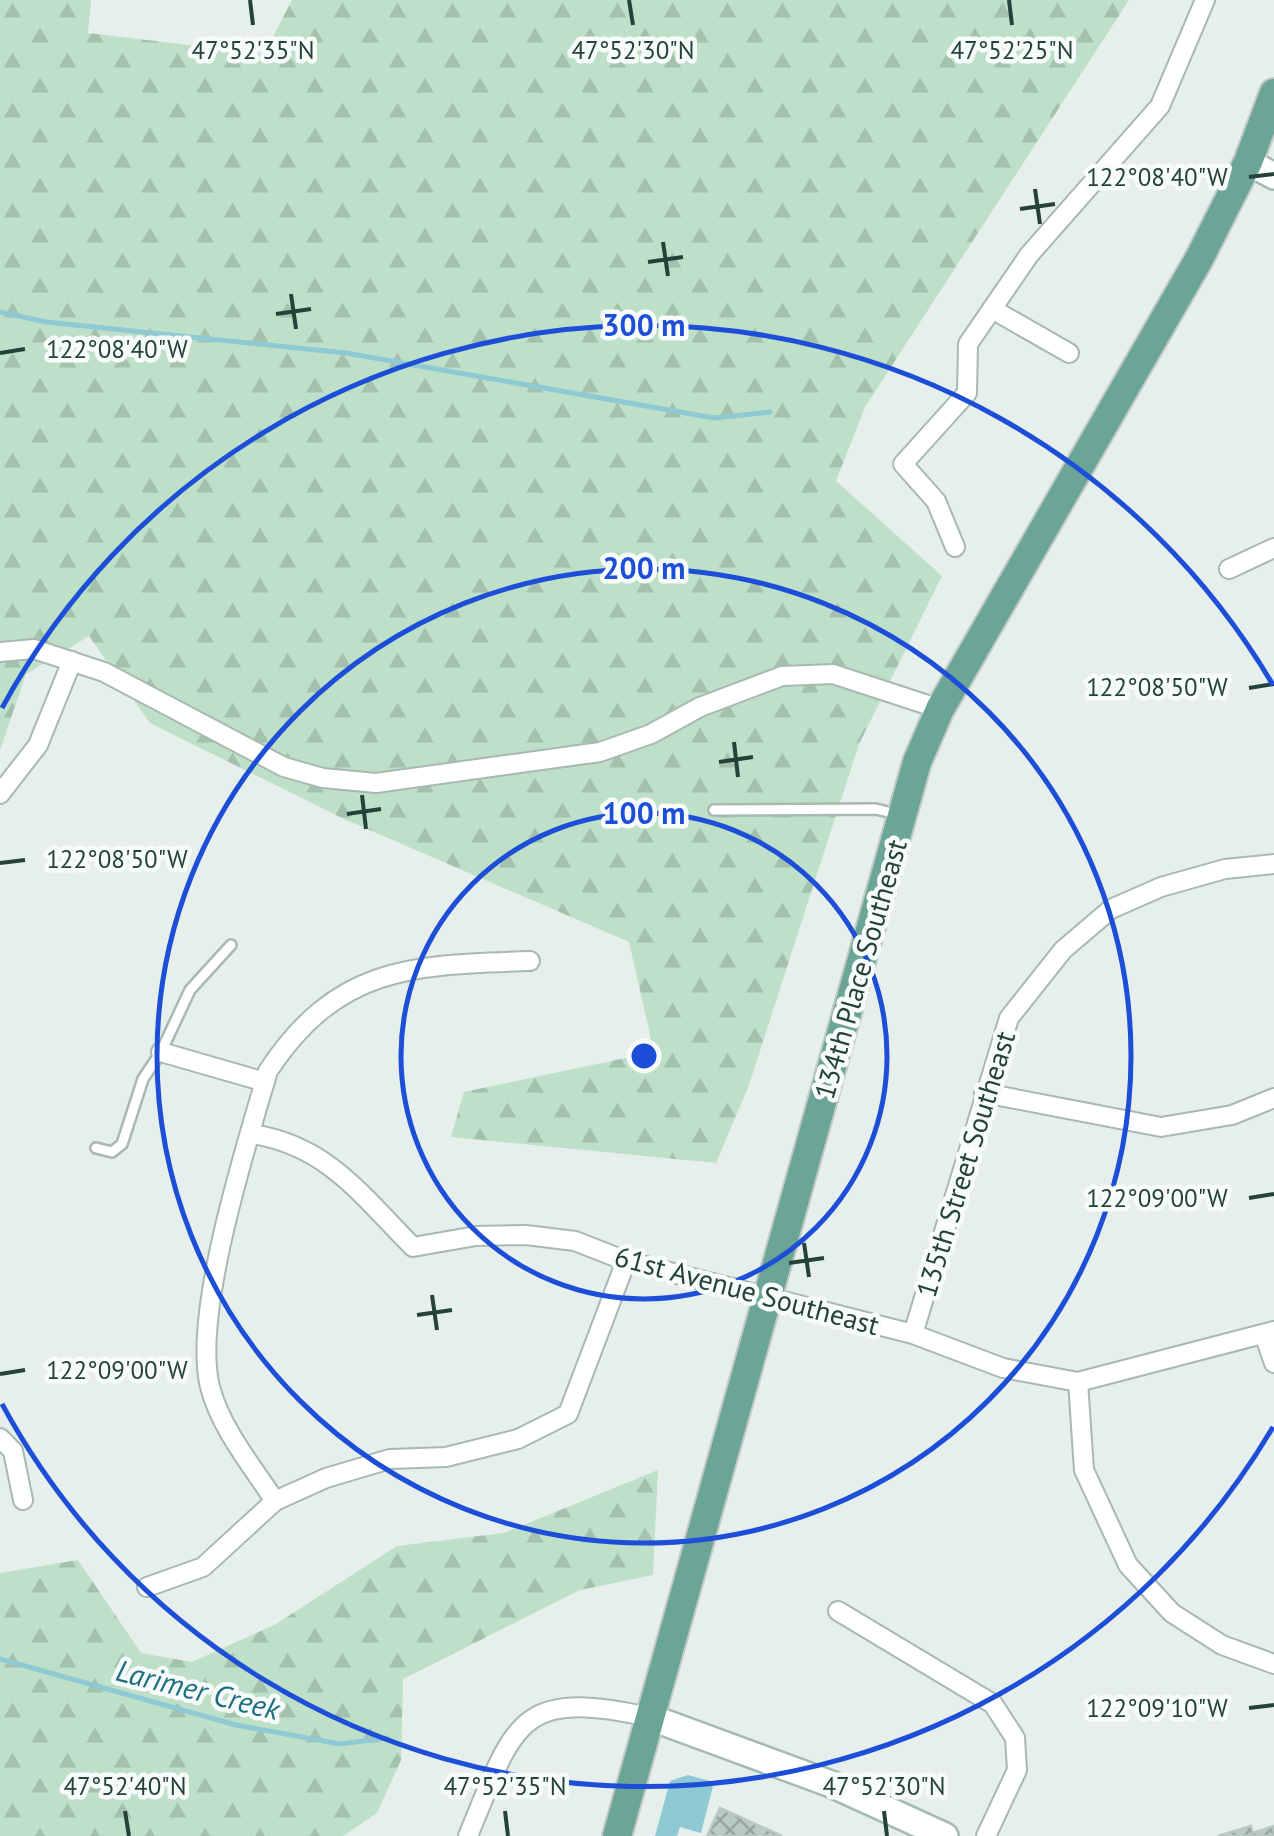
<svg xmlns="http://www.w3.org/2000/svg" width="1274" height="1836" viewBox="0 0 1274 1836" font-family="'PT Sans',sans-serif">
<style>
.forest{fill:url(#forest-firs)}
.water{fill:#8ec9d4}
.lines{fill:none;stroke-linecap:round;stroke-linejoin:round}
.stream{stroke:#8ec9d4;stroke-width:5}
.building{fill:url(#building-cross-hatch);stroke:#b8c9c2;stroke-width:2.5}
.lane-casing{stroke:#a8b8b2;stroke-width:14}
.street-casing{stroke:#a8b8b2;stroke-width:22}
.secondary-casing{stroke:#a4bbb3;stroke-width:30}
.primary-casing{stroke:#c2cac8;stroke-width:32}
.lane{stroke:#fff;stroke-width:9}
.street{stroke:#fff;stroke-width:18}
.secondary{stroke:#fff;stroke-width:25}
.primary{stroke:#6aa596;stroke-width:28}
.ticks{fill:none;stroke:#24423a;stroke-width:4}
.ring{fill:none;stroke:#1d4ed8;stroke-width:5}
.labels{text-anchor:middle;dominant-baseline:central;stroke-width:9;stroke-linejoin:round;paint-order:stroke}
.street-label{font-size:28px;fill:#24423a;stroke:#f7fbf9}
.water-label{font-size:30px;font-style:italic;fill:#1c6f80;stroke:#f7fbf9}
.ticks-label{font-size:25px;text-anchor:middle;fill:#24423a;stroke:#f7fbf9;stroke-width:9;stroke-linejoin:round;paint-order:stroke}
.centre{fill:#1d4ed8;stroke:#f7fbf9;stroke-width:5}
.ring-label{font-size:30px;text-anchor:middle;font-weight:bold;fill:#1d4ed8;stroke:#f7fbf9;stroke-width:9;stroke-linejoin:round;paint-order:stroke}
</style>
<defs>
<pattern id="forest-firs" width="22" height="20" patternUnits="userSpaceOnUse" patternTransform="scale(2.5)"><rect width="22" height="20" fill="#bfe0c8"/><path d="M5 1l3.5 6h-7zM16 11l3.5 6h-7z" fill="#a4c1ad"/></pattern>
<pattern id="building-cross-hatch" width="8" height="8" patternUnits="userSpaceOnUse" patternTransform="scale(2.5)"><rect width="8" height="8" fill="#bbcac4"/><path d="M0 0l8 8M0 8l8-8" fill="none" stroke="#98a6a0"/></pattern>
</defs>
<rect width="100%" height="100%" fill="#e6efeb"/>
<g class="forest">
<path d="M0 0H91L88 33 264 54 292 0H1129L865 407 836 481 942 576 859 744 749 1085 716 1163 451 1137 464 1092 654 1052 629 942 344 819 150 723 89 636 26 674 0 750Z"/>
<path d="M658 1470 653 1575 580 1590 403 1679 401 1760 377 1813 343 1836H0V1573L78 1560 141 1653 192 1662 276 1624 397 1546 504 1533Z"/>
</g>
<path class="water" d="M688 1775 714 1782 701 1833 680 1827 677 1836H655L670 1781Z"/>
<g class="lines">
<g class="stream">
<path d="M0 312 46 322 346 353 714 418 770 412"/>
<path d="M0 1659 236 1725 340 1744 387 1738"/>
</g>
</g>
<g class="building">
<path d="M720 1808 782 1836H707Z"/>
<path d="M1251 1826 1253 1833 1274 1826V1836H1218Z"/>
</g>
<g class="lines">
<defs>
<g id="lane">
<path d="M714 810 876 809 900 815"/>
<path d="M96 1148 112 1152 122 1144 143 1079 161 1052 190 990 231 945"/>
</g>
<g id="street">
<path d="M992 309 1069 353"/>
<path d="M955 547 936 501 903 464 967 393 968 344 1029 255 1160 106 1205 0"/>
<path d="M1229 569 1274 548"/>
<path d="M0 652 34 649 104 672 284 767 323 778 376 783 600 752 651 734 700 707 782 676 833 674 940 709"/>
<path d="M0 794 38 745 72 661"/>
<path d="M161 1052 265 1082"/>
<path d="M984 1093 1161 1127 1232 1115 1274 1098"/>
<path d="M251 1134C327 1145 361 1195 413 1247L476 1236 526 1235 575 1241 626 1261 913 1334 1003 1368 1078 1382 1274 1331"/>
<path d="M913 1334 1009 1018 1063 950 1111 909 1161 887 1225 869 1274 864"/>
<path d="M1264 1334 1274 1363"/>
<path d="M1078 1382 1084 1470 1128 1565 1172 1613 1222 1645 1274 1664"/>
<path d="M0 1438 13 1451 23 1500"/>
<path d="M275 1501C252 1466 221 1429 210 1387 192 1315 246 1146 268 1071 338 965 413 965 530 961"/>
<path d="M147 1587 203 1567 275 1501 326 1478 390 1459 446 1457 518 1439 568 1414 626 1261"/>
<path d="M838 1611 993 1704 1015 1738 1017 1770 986 1836"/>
<path d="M468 1836C515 1723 517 1687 652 1718"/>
</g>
<g id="secondary">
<path d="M1248 162 1274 176"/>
<path d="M652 1718 831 1784 945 1836"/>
</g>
<path id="primary" d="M617 1836 917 762 940 709 1199 259 1248 162 1274 93"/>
</defs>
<use href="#lane" class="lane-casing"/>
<use href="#street" class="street-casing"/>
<use href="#secondary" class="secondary-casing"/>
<use href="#primary" class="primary-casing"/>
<use href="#lane" class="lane"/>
<use href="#street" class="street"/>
<use href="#secondary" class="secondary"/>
<use href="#primary" class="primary"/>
</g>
<path class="ticks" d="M250 0 253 25M629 0 633 25M1009 0 1012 25M1249 177 1274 174M1035 189 1040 224M1020 209 1055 204M663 242 668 276M648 262 683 257M291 294 296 329M276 314 311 309M0 353 25 349M1249 688 1274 684M734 742 738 777M719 762 753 757M362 795 366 829M347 814 381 809M0 863 25 860M1249 1198 1274 1194M804 1243 809 1277M789 1263 824 1258M432 1295 437 1330M417 1315 452 1310M0 1374 25 1370M1249 1708 1274 1705M125 1811 129 1836M505 1811 508 1836M884 1811 887 1836"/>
<g class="ring">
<circle cx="644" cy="1056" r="243"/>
<circle cx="644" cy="1056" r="487"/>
<path d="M1273 1427A730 730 0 0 1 2 1404M2 708A730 730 0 0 1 1273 685"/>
</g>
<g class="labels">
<g class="street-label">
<text transform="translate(860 969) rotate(-74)">134th Place Southeast</text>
<text transform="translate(965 1164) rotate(-73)">135th Street Southeast</text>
<text transform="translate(747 1290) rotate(15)">61st Avenue Southeast</text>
</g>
<g class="water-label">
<text transform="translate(198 1689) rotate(14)">Larimer Creek</text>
</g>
</g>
<g class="ticks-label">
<text x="253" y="59">47°52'35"N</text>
<text x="633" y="59">47°52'30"N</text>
<text x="1012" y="59">47°52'25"N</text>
<text x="1157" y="186">122°08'40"W</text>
<text x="117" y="358">122°08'40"W</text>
<text x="1157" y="696">122°08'50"W</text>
<text x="117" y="868">122°08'50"W</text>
<text x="1157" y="1207">122°09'00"W</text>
<text x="117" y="1379">122°09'00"W</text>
<text x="1157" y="1717">122°09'10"W</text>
<text x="125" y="1795">47°52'40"N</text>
<text x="505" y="1795">47°52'35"N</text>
<text x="884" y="1795">47°52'30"N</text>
</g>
<circle cx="644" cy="1056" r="15" class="centre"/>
<g class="ring-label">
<text x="644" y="336">300 m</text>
<text x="644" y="579">200 m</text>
<text x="644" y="824">100 m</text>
</g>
</svg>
